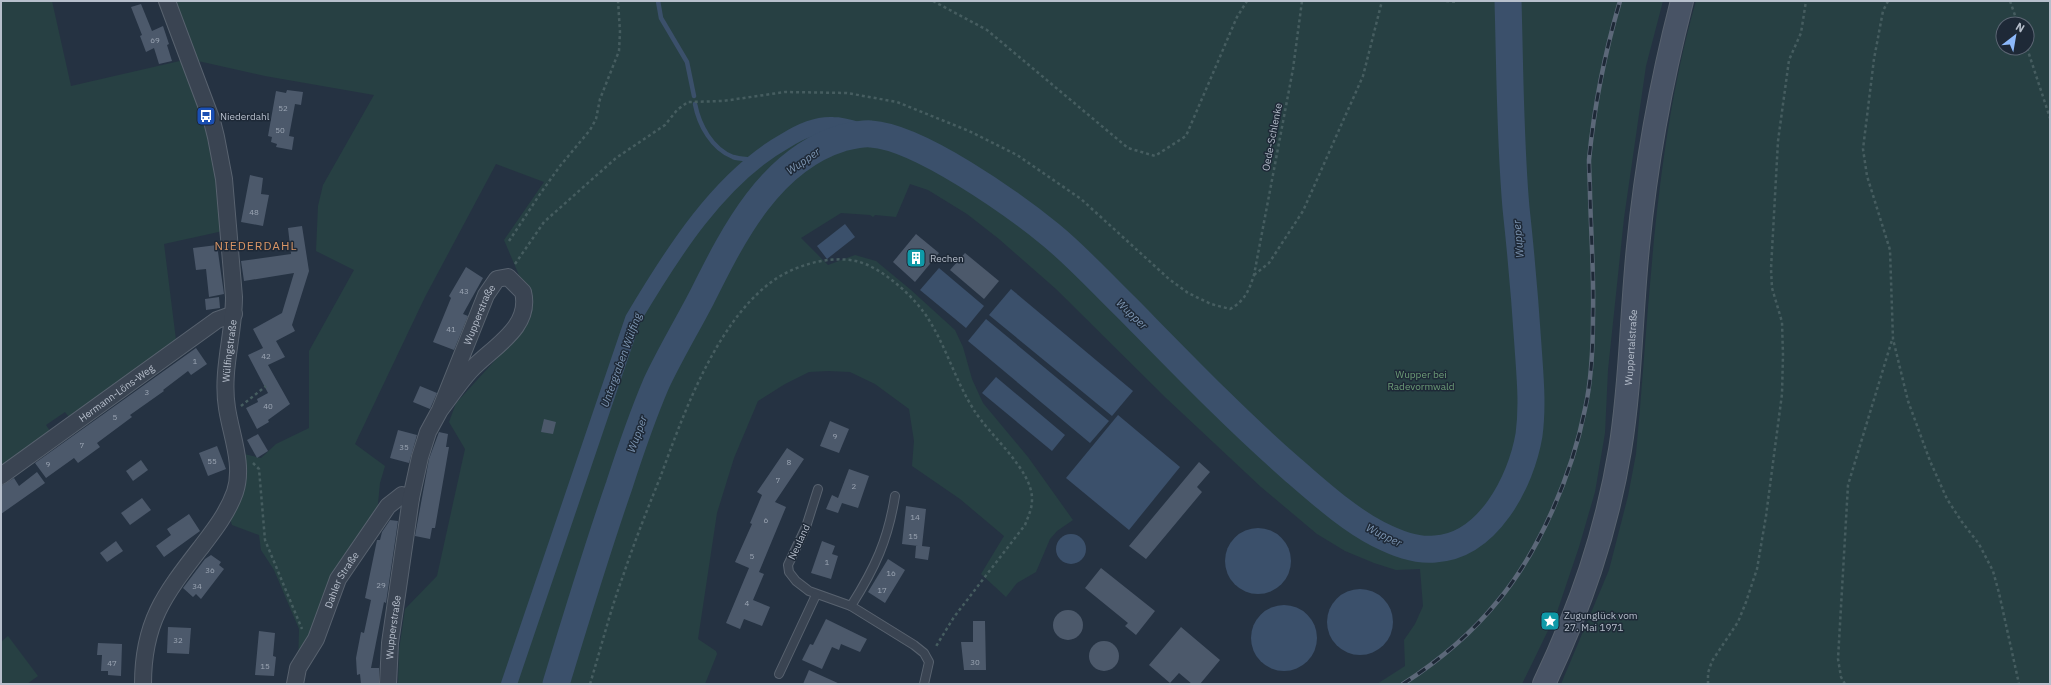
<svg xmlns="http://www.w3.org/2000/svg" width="2051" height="685" viewBox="0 0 2051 685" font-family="'IBM Plex Sans',sans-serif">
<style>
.green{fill:#274043;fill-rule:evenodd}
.water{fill:#3b506b}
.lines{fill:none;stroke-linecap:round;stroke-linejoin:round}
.stream{stroke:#3b506b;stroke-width:4.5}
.canal{stroke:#3b506b;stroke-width:16}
.river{stroke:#3b506b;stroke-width:27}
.building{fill:#4c596b}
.lane-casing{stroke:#58626f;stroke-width:10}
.street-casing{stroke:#58626f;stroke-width:18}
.secondary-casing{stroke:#58626f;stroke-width:24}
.path{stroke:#465d60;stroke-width:2.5;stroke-dasharray:3 3;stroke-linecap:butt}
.lane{stroke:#3a4452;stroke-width:8}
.street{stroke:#3a4452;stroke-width:16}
.secondary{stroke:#485365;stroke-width:22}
.rail-casing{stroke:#5c6879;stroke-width:4.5}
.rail{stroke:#1e2937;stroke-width:3;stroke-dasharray:9;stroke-linecap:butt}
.labels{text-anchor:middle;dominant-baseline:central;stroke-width:3;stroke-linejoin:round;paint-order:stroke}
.number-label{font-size:8px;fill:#9ca6b4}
.poi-label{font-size:10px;fill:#b7bfcc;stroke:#1e2937;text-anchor:start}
.street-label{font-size:10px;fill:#b7bfcc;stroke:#1e2937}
.park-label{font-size:10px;fill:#6d9d77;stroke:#1e2937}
.water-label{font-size:11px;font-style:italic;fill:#7d96b3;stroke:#1e2937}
.quarter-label{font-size:12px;letter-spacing:1px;fill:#d99565;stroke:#1e2937}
</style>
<rect width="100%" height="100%" fill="#253242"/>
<g class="green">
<path d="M1 1H52L71 86 184 60 212 139 223 231 164 244 176 340 69 417 65 412 46 425 50 431 1 466V102L59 89 1 102Z"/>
<path d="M174 1H1663L1646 66 1624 218 1608 370 1605 433 1595 492 1579 547 1557 612 1522 684H1377L1405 666 1404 640 1415 624 1423 606 1420 569 1396 570 1374 563 1345 551 1317 534 1261 487 1166 398 1056 289 999 239 967 214 928 190 910 184 896 217 875 215 873 217 870 215 841 213 801 238 828 265 855 255 876 261 911 290 955 330 963 347 972 379 983 403 1028 457 1073 520 1057 531 1050 539 1036 572 1017 583 1006 597 981 574 1004 536 960 499 912 466 914 441 909 409 875 384 850 372 828 371 809 372 785 384 758 401 734 458 717 513 698 639 716 651 717 654 705 684H398L399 650 405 609 437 576 465 449 449 422 456 403 511 343 521 280 504 240 544 182 496 164 425 297 355 444 385 466 380 483 376 524 298 668 299 629 274 570 261 550 259 535 232 525 227 510 235 452 261 458 276 444 309 428V351L354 270 316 251 318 206 323 185 374 95 265 76 198 61Z"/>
<path d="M1696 1H2050V684H1561L1609 570 1628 496 1636 454C1650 303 1654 148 1696 1ZM2003 24H2027V48H2003Z"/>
<path d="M8 636 38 676 27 684H1V642Z"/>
</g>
<g class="water">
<path d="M845 224 855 237 827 259 817 246Z"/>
<path d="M939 268 984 306 966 328 920 290Z"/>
<path d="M1011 289 1133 391 1112 416 989 315Z"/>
<path d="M986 319 1109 421 1090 443 968 341Z"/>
<path d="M996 377 1065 435 1052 451 982 393Z"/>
<path d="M1118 415 1180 467 1129 530 1066 478Z"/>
<circle cx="1258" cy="561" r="33"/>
<circle cx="1071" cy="549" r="15"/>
<circle cx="1360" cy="622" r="33"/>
<circle cx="1284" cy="638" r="33"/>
</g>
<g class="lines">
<g class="stream">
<path d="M658 1 661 18 687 62 694 96"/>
<path d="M695 104C699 125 712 149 733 157 739 159 748 159 755 160"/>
<path d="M1435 549 1437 559"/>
</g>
<path class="canal" d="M509 684 633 319C671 255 719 178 785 141 799 132 816 124 833 125 845 125 857 130 868 133"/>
<path class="river" d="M556 684C576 618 596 552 619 486 630 452 642 417 656 384 670 354 687 326 702 297 733 235 770 160 842 138 851 136 862 133 871 134 919 137 1013 204 1051 235 1079 258 1103 285 1129 310 1182 364 1235 419 1292 469 1319 492 1347 518 1378 534 1396 543 1415 551 1435 549 1488 546 1521 482 1529 435 1533 405 1530 376 1528 346 1525 300 1521 254 1516 208 1510 140 1510 70 1508 1"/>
</g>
<g class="building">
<path d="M141 4 152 31 163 26 169 44 167 45 172 61 159 64 154 48 146 52 140 36 142 35 131 7Z"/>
<path d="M287 90 303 92 301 105 295 104 289 136 294 137 292 150 276 147 277 144 271 142 272 137 268 136 276 91 286 93Z"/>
<path d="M250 175 263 178 261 194 269 195 263 226 241 222Z"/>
<path d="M302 226 309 271 292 325 295 331 276 341 285 357 268 365 290 404 268 420 269 422 257 429 246 408 258 402 257 399 268 393 248 355 263 348 253 329 282 313 294 273 244 281 241 261 291 254 288 228Z"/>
<path d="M916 234 939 253 915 282 893 262Z"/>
<path d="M217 245 224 294 209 297 206 269 196 270 193 248Z"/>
<path d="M965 253 999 281 984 299 950 270Z"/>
<path d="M466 267 483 278 463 314 468 316 454 350 433 342 451 298 449 296Z"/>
<path d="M219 297 220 308 206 310 205 299Z"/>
<path d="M196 348 207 364 191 375 188 371 163 390 164 391 130 415 132 417 97 443 100 447 78 463 74 458 46 478 35 463Z"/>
<path d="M420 386 437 393 430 409 413 402Z"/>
<path d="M544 419 556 422 553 434 541 432Z"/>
<path d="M830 421 849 429 839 453 820 446Z"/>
<path d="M398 430 417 435 409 463 390 458Z"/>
<path d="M439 432 448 434 446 447H449L435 528H432L430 539 415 536 429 459Z"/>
<path d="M258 434 268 451 257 458 247 440Z"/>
<path d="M217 446 226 469 208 476 199 453Z"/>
<path d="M787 448 804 459 775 502 786 507 759 572 764 574 753 600 770 607 762 626 744 619 740 629 726 623 749 568 735 562 752 524 750 523 762 495 757 492Z"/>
<path d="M141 460 148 470 133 481 126 471Z"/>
<path d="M1199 462 1210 472 1197 487 1202 492 1146 559 1129 546Z"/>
<path d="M849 469 869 476 858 508 842 503 838 513 826 509 832 495 838 498Z"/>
<path d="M37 472 45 483 1 514V486L14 478 19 486Z"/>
<path d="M142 498 151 510 130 525 121 513Z"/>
<path d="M906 506 926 509 922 546 930 547 928 560 915 558 916 546H918L902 544Z"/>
<path d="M189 514 200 531 164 557 156 546 171 535 167 529Z"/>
<path d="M390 520 398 521 386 603 384 602 371 668H379V684H361L360 674 357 675 356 658 361 632 364 633 371 600 365 598 377 540H380L382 532Z"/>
<path d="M116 541 123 551 107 562 100 553Z"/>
<path d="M822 541 835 546 832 554 838 556 831 579 811 573Z"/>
<path d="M211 555 221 562 219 565 224 569 201 599 196 594 193 597 183 588 205 559Z"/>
<path d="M888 559 905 570 885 603 868 592Z"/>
<path d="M1101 568 1155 611 1136 635 1125 626 1128 623 1085 588Z"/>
<circle cx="1068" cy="625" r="15"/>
<path d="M826 619 867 639 860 652 841 644 839 650 832 647 822 669 802 660 810 644 813 645Z"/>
<path d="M973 621H985L986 670H964L961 642H973Z"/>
<path d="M168 627 191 628 189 654 167 653Z"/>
<path d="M1181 627 1220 660 1200 684H1192L1179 673 1170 683 1149 665Z"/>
<path d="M259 631 275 633 273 656 276 657 274 676 255 675Z"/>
<circle cx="1104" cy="656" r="15"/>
<path d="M98 643 122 644 121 676 108 675V671H101L102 655H97Z"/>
<path d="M809 670 840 684H803Z"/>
</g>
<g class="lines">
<defs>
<g id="lane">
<path d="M818 489 806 527 788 565 789 572 796 581 809 591 851 606 914 645 924 653 929 662 924 684"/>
<path d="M851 606C875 568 888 540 895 496"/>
<path d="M779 674 816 595"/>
</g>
<g id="street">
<path id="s1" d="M1 476 217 320 234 314"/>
<path id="s2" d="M143 684C143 621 165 594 202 546 215 529 228 512 235 492 244 465 231 435 227 408 221 371 234 334 234 297L224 179 216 137 212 121 167 1"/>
<path id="s3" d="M295 684 298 668 316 639 338 579 388 506 402 495 411 498"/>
<path id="s4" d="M388 684 390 643 411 498 420 457 428 432 440 410 486 295 497 279 508 277 523 292C532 328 491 348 470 371 459 383 450 397 440 410"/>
</g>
<g id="secondary">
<path id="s5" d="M1544 684C1580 608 1606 534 1620 450 1631 383 1631 315 1638 247 1646 164 1661 82 1682 1"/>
</g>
</defs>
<use href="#lane" class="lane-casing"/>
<use href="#street" class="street-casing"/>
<use href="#secondary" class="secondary-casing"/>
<g class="path">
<path d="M933 1 987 30 1128 148 1155 156 1186 136 1237 17 1247 1"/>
<path d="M1446 1 1457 2"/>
<path d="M1888 1 1883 11 1874 59 1863 149 1867 176 1890 250 1893 339 1908 401 1930 461 1947 499 1962 522 1979 544 1993 571 1999 593 2019 684"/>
<path d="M2010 1 2018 24"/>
<path d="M2027 48 2050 118"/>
<path d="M509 241 540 194 560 166 590 130 596 119 600 99 619 51 620 32 618 1"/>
<path d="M515 264 544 222 616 158 665 125 677 110 688 102 723 101 785 92 847 93 897 102 969 131 1017 155 1081 199 1169 279 1188 293 1211 304 1230 309C1245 301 1249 290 1254 275L1293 69 1302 1"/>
<path d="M1254 275 1269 263 1303 211 1363 76 1382 1"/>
<path d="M241 406 266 386"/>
<path d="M253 463 259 469 265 540 302 629"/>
<path d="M590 684C601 648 610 611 623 576 634 543 647 510 660 478 683 415 715 325 770 283 792 266 828 255 856 261 882 267 916 298 929 320 947 349 956 382 974 410 989 435 1033 470 1032 500 1032 509 1028 517 1025 525L954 617 935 648"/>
<path d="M1708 684V673L1712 661 1738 622 1746 602 1757 569 1766 516 1782 394 1783 355 1782 322 1772 288 1771 269 1778 141 1789 60 1801 33 1806 1"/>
<path d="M1845 684 1841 677 1838 659 1848 485 1892 340"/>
</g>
<use href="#lane" class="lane"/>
<use href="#street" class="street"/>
<use href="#secondary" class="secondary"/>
<defs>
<path id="rail" d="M1403 684C1437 662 1471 634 1497 602 1540 551 1572 474 1585 409 1592 378 1593 346 1593 315 1594 275 1591 234 1590 194 1590 183 1589 171 1589 160 1594 107 1605 52 1620 1"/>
</defs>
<use href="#rail" class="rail-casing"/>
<use href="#rail" class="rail"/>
</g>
<defs>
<symbol id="bus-square" viewBox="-11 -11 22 22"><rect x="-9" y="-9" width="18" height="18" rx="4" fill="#1a4fb4" stroke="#1e2937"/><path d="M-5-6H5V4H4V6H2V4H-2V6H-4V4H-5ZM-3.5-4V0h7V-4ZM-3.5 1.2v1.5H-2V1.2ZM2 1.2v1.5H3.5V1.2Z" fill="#fff"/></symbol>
<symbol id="building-square" viewBox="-11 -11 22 22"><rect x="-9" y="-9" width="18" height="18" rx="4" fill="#0f9aa8" stroke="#1e2937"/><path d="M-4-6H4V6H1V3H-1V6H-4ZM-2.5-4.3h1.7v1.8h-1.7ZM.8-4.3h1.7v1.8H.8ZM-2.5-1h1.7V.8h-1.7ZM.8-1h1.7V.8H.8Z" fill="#fff"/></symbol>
<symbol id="sight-square" viewBox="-11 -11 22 22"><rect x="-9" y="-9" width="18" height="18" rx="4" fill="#0f9aa8" stroke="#1e2937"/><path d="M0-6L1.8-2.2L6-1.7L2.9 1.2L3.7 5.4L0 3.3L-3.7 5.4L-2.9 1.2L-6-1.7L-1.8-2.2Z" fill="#fff"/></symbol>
</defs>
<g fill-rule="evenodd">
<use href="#bus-square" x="195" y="105" width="22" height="22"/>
<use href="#building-square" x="905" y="247" width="22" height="22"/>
<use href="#sight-square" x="1539" y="610" width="22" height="22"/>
</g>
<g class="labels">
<g class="number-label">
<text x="155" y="40">69</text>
<text x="283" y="108">52</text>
<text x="280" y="130">50</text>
<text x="254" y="212">48</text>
<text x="464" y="291">43</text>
<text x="451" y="329">41</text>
<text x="266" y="356">42</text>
<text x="195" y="361">1</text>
<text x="147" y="392">3</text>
<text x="268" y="406">40</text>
<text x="115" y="417">5</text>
<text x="835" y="436">9</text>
<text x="82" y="445">7</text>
<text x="404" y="447">35</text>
<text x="212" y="461">55</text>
<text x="789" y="462">8</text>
<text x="48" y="464">9</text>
<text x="778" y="480">7</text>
<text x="854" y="486">2</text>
<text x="915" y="517">14</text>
<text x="766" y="520">6</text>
<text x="913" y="536">15</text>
<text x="752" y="556">5</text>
<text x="827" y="562">1</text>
<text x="210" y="570">36</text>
<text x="891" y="573">16</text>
<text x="381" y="585">29</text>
<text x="197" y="586">34</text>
<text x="882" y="590">17</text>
<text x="747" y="603">4</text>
<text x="178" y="640">32</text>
<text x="975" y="662">30</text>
<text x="112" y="663">47</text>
<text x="265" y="666">15</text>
</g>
<g class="poi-label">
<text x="220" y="116">Niederdahl</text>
<text x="930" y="258">Rechen</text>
<text x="1564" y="615">Zugunglück vom<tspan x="1564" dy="12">27. Mai 1971</tspan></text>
</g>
<g class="street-label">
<text transform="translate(1272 137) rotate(-79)">Oede-Schlenke</text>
<text stroke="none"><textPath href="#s4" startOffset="384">Wupperstraße</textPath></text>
<text stroke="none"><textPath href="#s5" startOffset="350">Wuppertalstraße</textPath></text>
<text stroke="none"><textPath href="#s2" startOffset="360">Wülfingstraße</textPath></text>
<text stroke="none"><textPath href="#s1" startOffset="142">Hermann-Löns-Weg</textPath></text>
<text transform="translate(799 542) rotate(-65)">Neuland</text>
<text stroke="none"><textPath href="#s3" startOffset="115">Dahler Straße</textPath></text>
<text stroke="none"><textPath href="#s4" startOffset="57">Wupperstraße</textPath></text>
</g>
<g class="park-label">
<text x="1421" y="374">Wupper bei<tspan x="1421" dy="12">Radevormwald</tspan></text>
</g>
<g class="water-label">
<text transform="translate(803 161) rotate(-35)">Wupper</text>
<text transform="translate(1518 239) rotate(-95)">Wupper</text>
<text transform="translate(1132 314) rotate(44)">Wupper</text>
<text transform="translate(621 360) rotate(-70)">Untergraben Wülfing</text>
<text transform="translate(637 434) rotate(-70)">Wupper</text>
<text transform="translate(1384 535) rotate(26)">Wupper</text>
</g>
<g class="quarter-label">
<text x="256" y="245">NIEDERDAHL</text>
</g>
</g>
<rect width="2051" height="685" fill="none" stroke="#b7bfcc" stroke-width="4"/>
<g transform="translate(2015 36) rotate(31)"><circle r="19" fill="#1e2937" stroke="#5b6573"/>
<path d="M0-3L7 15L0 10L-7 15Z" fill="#8db9fb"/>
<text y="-6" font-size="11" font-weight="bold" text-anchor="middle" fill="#b7bfcc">N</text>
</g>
</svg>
